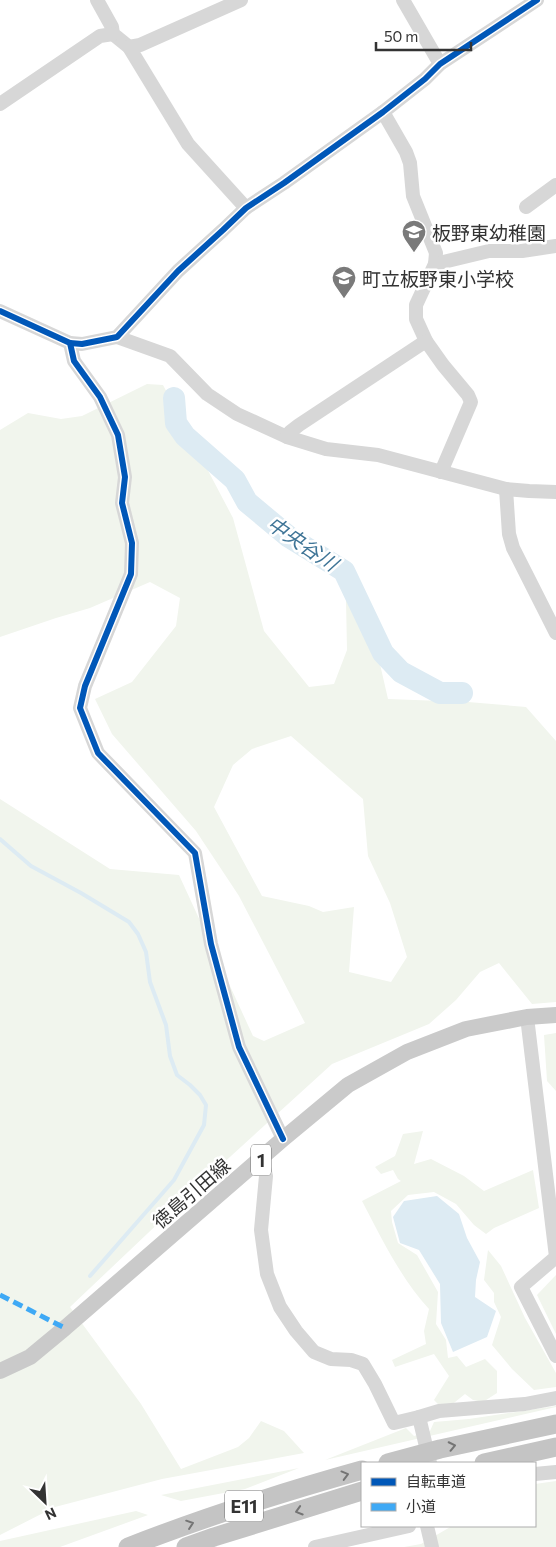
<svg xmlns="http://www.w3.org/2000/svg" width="556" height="1547" viewBox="0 0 556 1547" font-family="Commissioner,'Noto Sans JP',sans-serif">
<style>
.green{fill:#f1f5ed;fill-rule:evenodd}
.water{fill:#ddebf3}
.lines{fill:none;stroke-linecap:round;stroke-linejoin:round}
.stream{stroke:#ddebf3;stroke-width:4}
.river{stroke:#ddebf3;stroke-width:22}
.minor{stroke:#d7d7d7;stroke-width:14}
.major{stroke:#cacaca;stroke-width:16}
.highway{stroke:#c4c4c4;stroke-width:19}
.quiet{stroke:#3fa9f5;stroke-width:5;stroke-dasharray:10 5;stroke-linecap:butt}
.cycleway-casing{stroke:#fff;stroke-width:9}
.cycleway{stroke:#0057b8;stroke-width:6}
.oneway{stroke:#747474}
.labels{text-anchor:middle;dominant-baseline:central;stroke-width:5;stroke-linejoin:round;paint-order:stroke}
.shield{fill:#fff;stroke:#707070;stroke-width:1}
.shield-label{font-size:18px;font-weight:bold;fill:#333}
.poi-label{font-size:19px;fill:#333;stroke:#fff;text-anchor:start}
.street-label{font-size:19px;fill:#333;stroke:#fff}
.water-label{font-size:20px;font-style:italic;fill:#3f7597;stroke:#fff}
</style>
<rect width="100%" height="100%" fill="#fff"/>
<g class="green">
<path d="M147 384 163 385 233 518 264 631 309 687 334 684 347 650 346 600 365 599 388 699 468 702 526 707 556 741V1002L532 1004 499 963 480 972 456 1000 429 1024 332 1064 186 1197 70 1307 141 1404 181 1469 238 1447 249 1438 261 1421 284 1431 304 1453 162 1479 55 1507 0 1535V799L110 869 179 875 253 1036 264 1041 305 1023 239 896 196 831 112 734 95 699 132 682 176 626 180 598 150 582 90 608 56 618 0 637V430L28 413 61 419 82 416ZM291 736 363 799 368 856 390 903 407 957 391 982 349 972 354 907 323 912 309 906 262 896 214 807 233 765 252 749Z"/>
<path d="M556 1033V1091L547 1081 544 1035Z"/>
<path d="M423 1131 414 1164 431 1159 464 1176 484 1191 533 1170 539 1208 494 1228 486 1234 474 1225 456 1204 434 1192 408 1195 391 1211 392 1222 398 1243 417 1255 438 1292 436 1324 446 1340 448 1358 457 1356 466 1367 485 1359 497 1371V1393L483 1402 473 1400 465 1394 450 1406 439 1405 434 1400 449 1376 434 1354 395 1367 392 1360 426 1344 424 1331 429 1309C401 1279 381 1237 362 1201L401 1181 398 1179 393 1170 381 1174 375 1167 395 1156 403 1134Z"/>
<path d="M488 1250 501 1266 525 1318 556 1373V1387L534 1390 512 1369 492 1345 501 1317 494 1302V1293L484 1280Z"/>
<path d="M556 1275V1334L537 1295Z"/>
<path d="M556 1406V1407L325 1460 406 1428 414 1436 430 1431 434 1422 469 1419Z"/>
<path d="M299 1468 245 1489 181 1501 161 1495Z"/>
<path d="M556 1481V1547H404L421 1544 452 1526H535V1484Z"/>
<path d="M136 1511 148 1515 60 1547H0V1541Z"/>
</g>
<path class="water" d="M437 1196 459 1214 467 1238 480 1262 476 1280 475 1297 496 1311 487 1337 453 1352 441 1323 440 1284 419 1250 400 1243 393 1217 404 1201Z"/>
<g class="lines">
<path class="stream" d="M0 839 31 866 81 893 129 922 138 934 146 952 150 982 166 1025 170 1056 177 1075 190 1085 200 1095 206 1105 204 1125 174 1180 90 1276"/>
<path class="river" d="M174 398 176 423 185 436 235 480 247 502 289 537 344 571 383 653 401 672 440 693H462"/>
<g class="minor">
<path d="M97 0 112 27 113 34 129 47 188 144 246 208"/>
<path d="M403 0 440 64"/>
<path d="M129 47 140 45 241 0"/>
<path d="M0 104 100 36 113 34"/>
<path d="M383 112 406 152 410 163 413 196 436 253 435 264 416 305V319L426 341"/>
<path d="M526 207 556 185"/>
<path d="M435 264 489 251H522L556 246"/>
<path d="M0 311 70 343 74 361 100 397 118 435 125 477 122 503 132 543 131 574 85 686 80 708 98 753 195 853 211 944 239 1047 283 1139"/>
<path d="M117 337 170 356 207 394 237 414 287 437 326 449 378 455 506 489 529 491 556 492"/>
<path d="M70 343 82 344 117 337 178 271 223 230 246 208 284 183 383 112 425 79 440 64 537 0"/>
<path d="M287 437 290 432 299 425 426 341 443 365 468 395 471 402 441 472"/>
<path d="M506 489 509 534 513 548 556 633"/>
<path d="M527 1017 556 1257 521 1287 556 1356"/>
<path d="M262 1159 266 1176 261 1230 267 1274 280 1307 296 1331 314 1352 331 1359 351 1360 363 1364 375 1384 394 1423 419 1417 430 1463"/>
<path d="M419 1417 439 1411 525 1404 556 1398"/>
<path d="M535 1474 556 1472"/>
<path d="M427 1526 432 1547"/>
<path d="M315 1547 409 1526"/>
</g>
<path class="major" d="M0 1371 30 1357 65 1328 283 1139 348 1085 407 1052 466 1029 527 1017 556 1015"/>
<g class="highway">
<path d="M388 1463 440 1449 556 1424"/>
<path d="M484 1463 556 1447"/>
<path d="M128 1547C205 1517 283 1492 362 1470"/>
<path d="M186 1547 214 1537 362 1491"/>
</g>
<path class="quiet" d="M0 1295 65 1328"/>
<defs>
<g id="cycleway">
<path d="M0 311 70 343 74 361 100 397 118 435 125 477 122 503 132 543 131 574 85 686 80 708 98 753 195 853 211 944 239 1047 283 1139"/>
<path d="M70 343 82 344 117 337 178 271 223 230 246 208 284 183 383 112 425 79 440 64 537 0"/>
</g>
</defs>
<use href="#cycleway" class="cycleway-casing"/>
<use href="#cycleway" class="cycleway"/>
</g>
<defs><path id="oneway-chevron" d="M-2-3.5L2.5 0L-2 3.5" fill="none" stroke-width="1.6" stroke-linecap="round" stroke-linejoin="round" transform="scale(1.25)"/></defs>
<g class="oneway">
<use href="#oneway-chevron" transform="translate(452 1446) rotate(-12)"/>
<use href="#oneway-chevron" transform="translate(345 1475) rotate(-15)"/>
<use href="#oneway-chevron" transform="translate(299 1511) rotate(163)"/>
<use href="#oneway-chevron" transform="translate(190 1524) rotate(-19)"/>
</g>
<defs>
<symbol id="school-pin" viewBox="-11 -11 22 30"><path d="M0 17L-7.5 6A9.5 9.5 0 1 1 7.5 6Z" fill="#7a7a7a" stroke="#fff"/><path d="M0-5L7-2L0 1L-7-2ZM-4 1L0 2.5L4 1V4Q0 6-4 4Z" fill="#fff"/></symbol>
</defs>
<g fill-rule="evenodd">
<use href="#school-pin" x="400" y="218" width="28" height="38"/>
<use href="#school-pin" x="330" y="264" width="28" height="38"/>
</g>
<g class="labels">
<g class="shield">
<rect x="251" y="1144.5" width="20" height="31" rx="4"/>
<rect x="225" y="1490.5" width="38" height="31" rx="4"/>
</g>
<g class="shield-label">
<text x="261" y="1160">1</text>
<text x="244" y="1506">E11</text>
</g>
<g class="poi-label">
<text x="432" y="232">板野東幼稚園</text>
<text x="362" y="278">町立板野東小学校</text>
</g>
<g class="street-label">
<text transform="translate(191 1193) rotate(-41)">徳島引田線</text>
</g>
<g class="water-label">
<text transform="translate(303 543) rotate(34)">中央谷川</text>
</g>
</g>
<rect x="361" y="1462" width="175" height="65" fill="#ffffff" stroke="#adadad"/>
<rect x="371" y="1478" width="25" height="8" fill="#0057b8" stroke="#adadad"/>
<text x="406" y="1487" font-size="15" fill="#333333">自転車道</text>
<rect x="371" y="1503" width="25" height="8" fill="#3fa9f5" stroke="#adadad"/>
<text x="406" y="1512" font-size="15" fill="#333333">小道</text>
<g transform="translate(45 1502) rotate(155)" stroke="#ffffff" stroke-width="4" paint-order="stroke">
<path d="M0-4L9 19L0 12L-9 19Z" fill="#333333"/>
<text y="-8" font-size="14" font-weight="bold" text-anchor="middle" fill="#333333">N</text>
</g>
<path d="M376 42v8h95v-8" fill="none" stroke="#333333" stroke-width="2.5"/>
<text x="384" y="42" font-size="15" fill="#333333" stroke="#ffffff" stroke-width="4" paint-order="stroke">50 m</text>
</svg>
